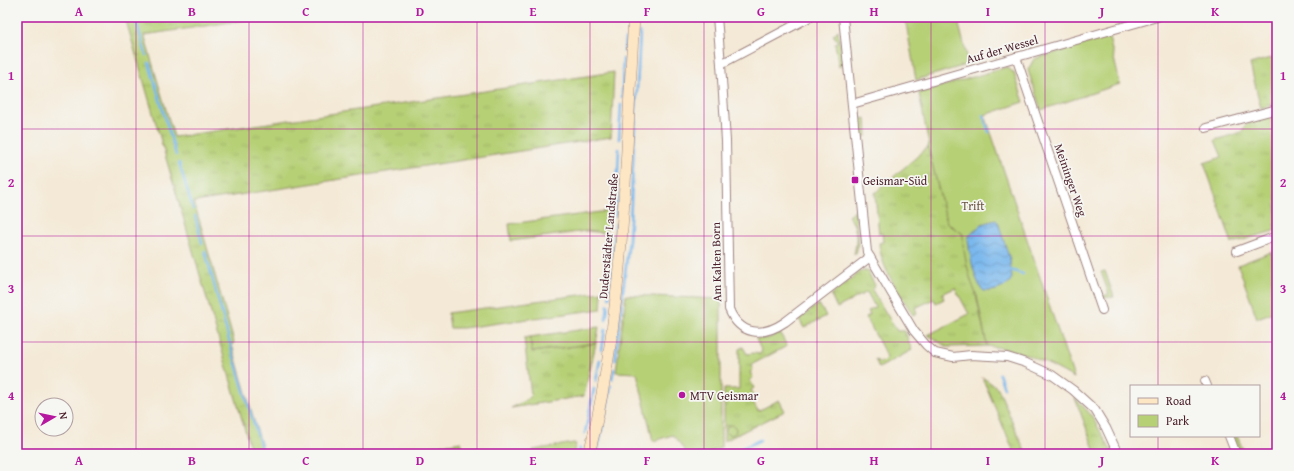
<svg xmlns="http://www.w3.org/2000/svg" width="1294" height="471" viewBox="0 0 1294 471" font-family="'Gentium Book Plus',serif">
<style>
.grass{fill:url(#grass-tufts);stroke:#807850}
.green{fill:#b6d076;stroke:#807850}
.water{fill:url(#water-waves);stroke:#626c8c}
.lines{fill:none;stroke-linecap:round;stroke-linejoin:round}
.stream{stroke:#7ab8ed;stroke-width:2.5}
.street-casing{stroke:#9f8480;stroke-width:10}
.secondary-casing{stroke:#9f8480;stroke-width:12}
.street{stroke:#fff;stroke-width:8}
.secondary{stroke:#fce6c4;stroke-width:11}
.grid{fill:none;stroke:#b5179e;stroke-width:1;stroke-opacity:0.55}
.poi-dot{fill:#b5179e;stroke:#f6f6f2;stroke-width:1.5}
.labels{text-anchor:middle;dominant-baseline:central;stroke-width:3.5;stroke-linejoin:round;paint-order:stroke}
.street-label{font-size:12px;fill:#4a1f2b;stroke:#f6f6f2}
.poi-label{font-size:12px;fill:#4a1f2b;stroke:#f6f6f2;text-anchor:start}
.park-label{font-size:12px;fill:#6a5442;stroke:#f6f6f2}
.neatline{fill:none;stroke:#b5179e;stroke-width:1.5}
.grid-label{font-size:13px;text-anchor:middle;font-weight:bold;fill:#b5179e}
</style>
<defs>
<pattern id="grass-tufts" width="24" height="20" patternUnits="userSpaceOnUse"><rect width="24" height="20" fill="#b6d076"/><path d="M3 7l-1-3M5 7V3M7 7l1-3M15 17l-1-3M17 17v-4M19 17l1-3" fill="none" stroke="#9eb266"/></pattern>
<pattern id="water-waves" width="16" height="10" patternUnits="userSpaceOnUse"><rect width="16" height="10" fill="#7ab8ed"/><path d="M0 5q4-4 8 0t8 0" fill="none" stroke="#6695c0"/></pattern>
</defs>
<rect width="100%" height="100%" fill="#f6f6f2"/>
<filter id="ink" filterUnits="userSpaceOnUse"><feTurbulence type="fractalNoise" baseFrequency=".025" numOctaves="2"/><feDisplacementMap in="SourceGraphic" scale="8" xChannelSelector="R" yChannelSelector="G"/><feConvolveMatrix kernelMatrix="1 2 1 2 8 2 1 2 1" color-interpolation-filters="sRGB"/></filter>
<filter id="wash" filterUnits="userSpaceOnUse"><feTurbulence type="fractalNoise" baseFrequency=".012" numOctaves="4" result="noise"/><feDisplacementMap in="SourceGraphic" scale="16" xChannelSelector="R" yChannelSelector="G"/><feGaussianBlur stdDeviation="0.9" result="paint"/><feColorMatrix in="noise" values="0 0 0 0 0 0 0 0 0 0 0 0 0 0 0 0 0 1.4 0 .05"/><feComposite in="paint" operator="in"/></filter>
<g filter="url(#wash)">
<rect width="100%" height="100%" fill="#f4e9d6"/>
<g class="grass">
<path d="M125 17H266L144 35 174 137 614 72 611 137 194 202 234 342 232 345 264 454H252Z"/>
<path d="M838 30 843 64 839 67 835 44 838 41 833 35Z"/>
<path d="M1277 56V103L1261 108 1250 64Z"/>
<path d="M1277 115V230L1232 243 1204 163 1222 157 1215 140 1242 132 1246 124Z"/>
<path d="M866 118 867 136 860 137 858 119Z"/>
<path d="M928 147 947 223 963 234 987 346 947 347 928 335 969 314 955 288 942 294 944 299 936 303 934 299 915 308 917 313 913 315C900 293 881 269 879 243L883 242 882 233 879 234 875 193Z"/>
<path d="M855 211 858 245 856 254H854C857 241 858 226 848 216Z"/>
<path d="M861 271H867L875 285 872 290 897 331H905L911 348 912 350 879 368 875 359 880 363 885 360 887 357 866 317 870 315 868 311 875 307 867 292 837 308 831 295Z"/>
<path d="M1105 271 1114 297 1102 298V296L1109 294 1101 272Z"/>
<path d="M819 304 826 316 804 328 799 319Z"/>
<path d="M780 333 787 346 751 365 753 370 750 372 753 378 750 380 754 388 751 390 755 398 752 400 758 411 779 400 785 411 724 441V389H739V349L743 347 747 354 754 353 759 354 762 352 756 339 769 338Z"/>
<path d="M530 337 533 352 596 343 584 396 511 408 525 401 531 395 524 338Z"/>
<path d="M982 377 998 388 1026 454H1015Z"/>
<path d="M1075 398 1091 415 1113 454H1096Z"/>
<path d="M1233 436H1237L1245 454H1240Z"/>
<path d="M461 442 463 453 457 454H384Z"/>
<path d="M574 443 576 444 573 454H534L533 450Z"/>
</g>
<g class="green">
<path d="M905 17H957L969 64 916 80Z"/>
<path d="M1109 37 1120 84 1041 110 1028 70 1034 59Z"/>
<path d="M1007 67 1014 73 1024 102 985 115 1074 378C1046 362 1020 349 987 346L977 296C970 282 962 250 963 234L947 223 928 147 929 145 919 93Z"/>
<path d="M608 211 606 233 586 231 511 241 509 224Z"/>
<path d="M1271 252 1277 271V311L1257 318 1238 265Z"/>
<path d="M602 292 601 309 463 328H450L448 313Z"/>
<path d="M626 295 721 299V447L708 454H688L673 435 653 441 637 373 616 372Z"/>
<path d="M599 327 596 343 532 352 530 337Z"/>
<circle cx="731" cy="430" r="5"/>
</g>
<path class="water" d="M996 220 998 222 1010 260 1012 278C1007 288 995 292 984 291 975 285 968 248 968 237L982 224Z"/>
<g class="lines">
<g class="stream">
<path d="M135 17 146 55"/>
<path d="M640 22V18"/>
<path d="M624 51 625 39"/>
<path d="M149 63 176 155"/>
<path d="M622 97 623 59"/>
<path d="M983 115 989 132"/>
<path d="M619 139 621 105"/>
<path d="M179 163 193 209"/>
<path d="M195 216 202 243"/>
<path d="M616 216 619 149"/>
<path d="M205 251 232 351 263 454"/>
<path d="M613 258 616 224"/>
<path d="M1010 270 1023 274"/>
<path d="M609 297 612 270"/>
<path d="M606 319 608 305"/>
<path d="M602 350 605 329"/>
<path d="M615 360 629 240 640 32"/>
<path d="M999 374 1004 388"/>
<path d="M612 379 614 369"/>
<path d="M596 381 600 360"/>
<path d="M585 433 594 389"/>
<path d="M426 454 444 451"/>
<path d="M579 454 580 448"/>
<path d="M597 454 611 386"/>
<path d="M730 454 760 440"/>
</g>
</g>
</g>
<g filter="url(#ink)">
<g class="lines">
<defs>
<g id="street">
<path d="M717 17 721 64"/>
<path d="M810 17 721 64 726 141 729 309C740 336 763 337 785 322L870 257"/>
<path d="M843 17 867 252 914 331 926 345 935 353 953 357 971 355 1007 357 1026 363 1052 375 1073 390 1095 410 1106 428 1118 454"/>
<path d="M1016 57 1102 310"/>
<path d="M852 104 1157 17"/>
<path d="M1206 128 1277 109"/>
<path d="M1237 251 1277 236"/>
<path d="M1205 381 1207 386"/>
<path d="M1229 436 1236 454"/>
</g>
<path id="secondary" d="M589 454C625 311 625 163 634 17"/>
</defs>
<use href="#street" class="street-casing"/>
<use href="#secondary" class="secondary-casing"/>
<use href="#street" class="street"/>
<use href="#secondary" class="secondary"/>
</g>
</g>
<path class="grid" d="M136 17V454M249 17V454M363 17V454M477 17V454M590 17V454M704 17V454M817 17V454M931 17V454M1045 17V454M1158 17V386M17 129H1277M17 236H1277M17 342H1277M1158 436V454"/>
<g class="poi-dot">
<rect x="851" y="176" width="8" height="8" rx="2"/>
<circle cx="682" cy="395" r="4"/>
</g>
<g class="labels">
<g class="street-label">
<text transform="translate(1002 49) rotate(-16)">Auf der Wessel</text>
<text transform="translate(1071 180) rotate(71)">Meininger Weg</text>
<text transform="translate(608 236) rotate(-85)">Duderstädter Landstraße</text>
<text transform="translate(716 262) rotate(-91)">Am Kalten Born</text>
</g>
<g class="poi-label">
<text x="863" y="180">Geismar-Süd</text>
<text x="690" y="395">MTV Geismar</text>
</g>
<g class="park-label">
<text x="973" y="205">Trift</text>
</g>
</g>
<rect width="1294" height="471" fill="none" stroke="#f6f6f2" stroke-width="44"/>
<rect x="1130" y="385" width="130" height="52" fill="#f6f6f2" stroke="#b1a0a2"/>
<rect x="1138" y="398" width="20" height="6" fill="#fce6c4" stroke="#b1a0a2"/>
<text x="1166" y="405" font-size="12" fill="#4a1f2b">Road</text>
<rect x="1138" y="415" width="20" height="12" fill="#b6d076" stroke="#b1a0a2"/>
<text x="1166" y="425" font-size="12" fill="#4a1f2b">Park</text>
<g transform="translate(54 417) rotate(81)"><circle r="19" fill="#f6f6f2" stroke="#b1a0a2"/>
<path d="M0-3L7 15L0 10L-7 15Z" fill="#b5179e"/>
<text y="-6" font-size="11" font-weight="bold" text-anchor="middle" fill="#4a1f2b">N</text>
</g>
<rect x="22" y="22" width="1250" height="427" class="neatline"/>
<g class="grid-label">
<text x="79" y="16">A</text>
<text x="192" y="16">B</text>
<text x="306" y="16">C</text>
<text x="420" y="16">D</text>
<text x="533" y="16">E</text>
<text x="647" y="16">F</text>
<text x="761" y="16">G</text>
<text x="874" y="16">H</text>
<text x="988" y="16">I</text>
<text x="1102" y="16">J</text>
<text x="1215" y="16">K</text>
<text x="11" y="80">1</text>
<text x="1283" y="80">1</text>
<text x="11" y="187">2</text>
<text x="1283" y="187">2</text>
<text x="11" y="293">3</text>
<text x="1283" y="293">3</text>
<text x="11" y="400">4</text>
<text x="1283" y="400">4</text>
<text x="79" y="465">A</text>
<text x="192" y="465">B</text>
<text x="306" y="465">C</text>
<text x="420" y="465">D</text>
<text x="533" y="465">E</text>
<text x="647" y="465">F</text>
<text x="761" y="465">G</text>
<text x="874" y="465">H</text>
<text x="988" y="465">I</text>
<text x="1102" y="465">J</text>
<text x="1215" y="465">K</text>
</g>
</svg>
